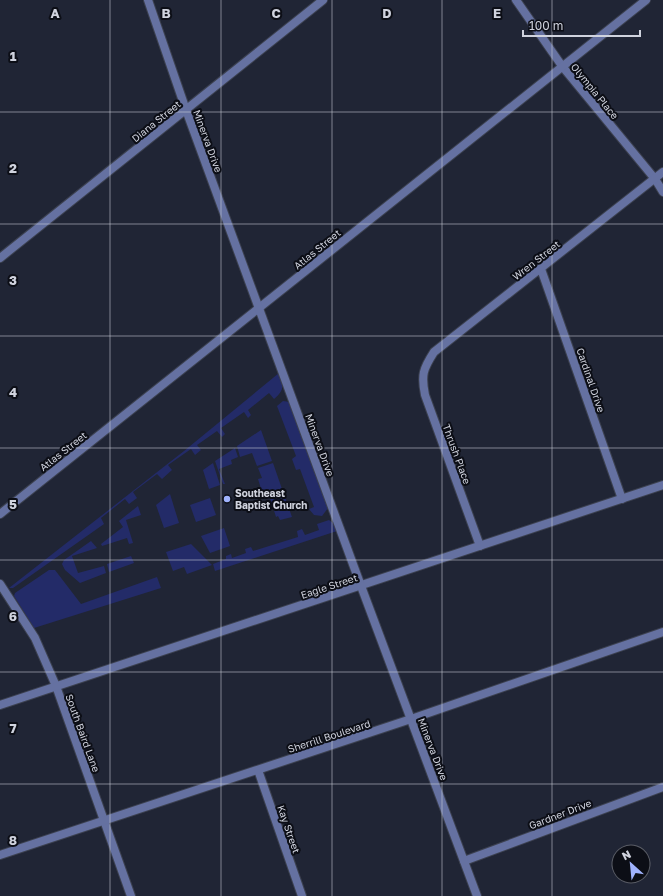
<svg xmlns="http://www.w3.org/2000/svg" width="663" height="896" viewBox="0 0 663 896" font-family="'Golos Text',sans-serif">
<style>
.green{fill:#232b68}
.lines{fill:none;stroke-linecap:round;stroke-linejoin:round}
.minor-casing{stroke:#3c4150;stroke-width:10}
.tertiary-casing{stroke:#3c4150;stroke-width:10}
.minor{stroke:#6571a1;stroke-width:8}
.tertiary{stroke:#6571a1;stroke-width:8}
.grid{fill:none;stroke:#d0d3de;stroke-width:1;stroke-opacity:0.55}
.poi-dot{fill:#a0b3fd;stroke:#0c0e16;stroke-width:1.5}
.labels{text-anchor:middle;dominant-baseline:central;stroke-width:4;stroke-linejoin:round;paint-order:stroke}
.street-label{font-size:10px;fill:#d0d3de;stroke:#0c0e16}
.poi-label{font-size:10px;font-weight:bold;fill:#d0d3de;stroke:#0c0e16;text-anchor:start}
.grid-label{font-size:13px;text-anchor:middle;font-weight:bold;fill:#d0d3de;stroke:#0c0e16;stroke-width:4;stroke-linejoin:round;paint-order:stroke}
</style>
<rect width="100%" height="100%" fill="#202535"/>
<g class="green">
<path d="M279 373C283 387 285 389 274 399L269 393 248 410 251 415 248 418 244 412 221 428 225 434 222 437 217 431 197 445 201 450 195 455 191 449 168 465 172 470 162 479 157 474 133 492 137 498 129 504 125 499 101 518 104 524 13 588H9L184 451Z"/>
<path d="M283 401 290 402 328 508 322 516 314 515 309 509 314 507 300 469 296 470 292 459 296 456 277 406Z"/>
<path d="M261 430 272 461 257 466 252 453 240 457 237 446Z"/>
<path d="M235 448 238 457 231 460 232 464 219 469 225 484H223L215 461Z"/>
<path d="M213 463 220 485 209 489 203 470Z"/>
<path d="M273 463 282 489 263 495 258 479 262 478 258 468Z"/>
<path d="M283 491 292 517 280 520 278 516 276 517 270 498 266 499V497Z"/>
<path d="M170 494 179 523 164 528 156 505Z"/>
<path d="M210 498 216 515 196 522 190 505Z"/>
<path d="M138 506 141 515 126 520 133 543 129 544 127 538 102 546 101 544 123 527 119 521Z"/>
<path d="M329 520 334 524 337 531 215 571 213 564 226 559V556L231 554 232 558 246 553 245 549 251 547 253 551 298 537 297 531 302 529 305 535 319 530 317 524Z"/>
<path d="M224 528 230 546 210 553 201 536Z"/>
<path d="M91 541 97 548 72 556 78 573 104 566 106 573 80 583 65 570 62 564 64 560Z"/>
<path d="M191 544 212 565 187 574 184 567 173 571 166 552Z"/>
<path d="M131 556 134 563 109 572 107 564Z"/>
<path d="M49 570H55L81 604 157 577 161 588 34 628 14 596 15 593Z"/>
</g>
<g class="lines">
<defs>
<g id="minor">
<path d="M516 0 562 66 655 179 663 192"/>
<path d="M0 258 323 0"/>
<path d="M541 269 622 499"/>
<path d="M0 514 646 0"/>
<path d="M480 546 425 395C421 375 423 369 434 352L663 172"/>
<path d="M0 584 35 638 56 686 131 896"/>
<path d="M0 705 663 485"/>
<path d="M258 770 302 896"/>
<path d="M0 855 411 719 663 632"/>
<path d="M464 861 663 787"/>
</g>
<path id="tertiary" d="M148 0 186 110 361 586 477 896"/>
</defs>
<use href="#minor" class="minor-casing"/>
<use href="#tertiary" class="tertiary-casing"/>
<use href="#minor" class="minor"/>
<use href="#tertiary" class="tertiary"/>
</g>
<path class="grid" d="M110 0V896M221 0V896M332 0V896M442 0V896M552 0V896M0 112H663M0 224H663M0 336H663M0 448H663M0 560H663M0 672H663M0 784H663"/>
<circle class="poi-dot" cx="227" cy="499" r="4"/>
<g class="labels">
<g class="street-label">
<text transform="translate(595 91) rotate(51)">Olympia Place</text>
<text transform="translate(156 121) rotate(-39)">Diana Street</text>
<text transform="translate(208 141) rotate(70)">Minerva Drive</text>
<text transform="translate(317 249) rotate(-39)">Atlas Street</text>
<text transform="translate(536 260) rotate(-38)">Wren Street</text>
<text transform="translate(591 380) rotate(71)">Cardinal Drive</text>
<text transform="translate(320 445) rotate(70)">Minerva Drive</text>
<text transform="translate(63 451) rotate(-38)">Atlas Street</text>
<text transform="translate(457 454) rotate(70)">Thrush Place</text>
<text transform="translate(329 586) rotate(-18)">Eagle Street</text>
<text transform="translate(83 733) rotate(70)">South Baird Lane</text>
<text transform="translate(329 736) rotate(-18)">Sherrill Boulevard</text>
<text transform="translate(433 749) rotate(69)">Minerva Drive</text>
<text transform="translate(560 814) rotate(-21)">Gardner Drive</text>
<text transform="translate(289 829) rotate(71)">Kay Street</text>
</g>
<g class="poi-label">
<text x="235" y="493">Southeast<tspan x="235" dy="12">Baptist Church</tspan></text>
</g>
</g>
<g class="grid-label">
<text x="55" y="18">A</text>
<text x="166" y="18">B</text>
<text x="276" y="18">C</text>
<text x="387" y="18">D</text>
<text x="497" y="18">E</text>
<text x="13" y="61">1</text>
<text x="13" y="173">2</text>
<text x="13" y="285">3</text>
<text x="13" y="397">4</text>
<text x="13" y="509">5</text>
<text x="13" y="621">6</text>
<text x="13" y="733">7</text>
<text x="13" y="845">8</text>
</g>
<g transform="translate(631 864) rotate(333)"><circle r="19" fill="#0c0e16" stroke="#5a5d66"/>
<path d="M0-3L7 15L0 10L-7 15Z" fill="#a0b3fd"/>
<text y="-6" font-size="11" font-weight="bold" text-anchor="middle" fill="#d0d3de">N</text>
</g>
<path d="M523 30v6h117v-6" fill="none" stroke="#d0d3de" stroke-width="2"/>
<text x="529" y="30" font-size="12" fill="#d0d3de" stroke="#0c0e16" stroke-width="3" paint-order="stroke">100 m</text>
</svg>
